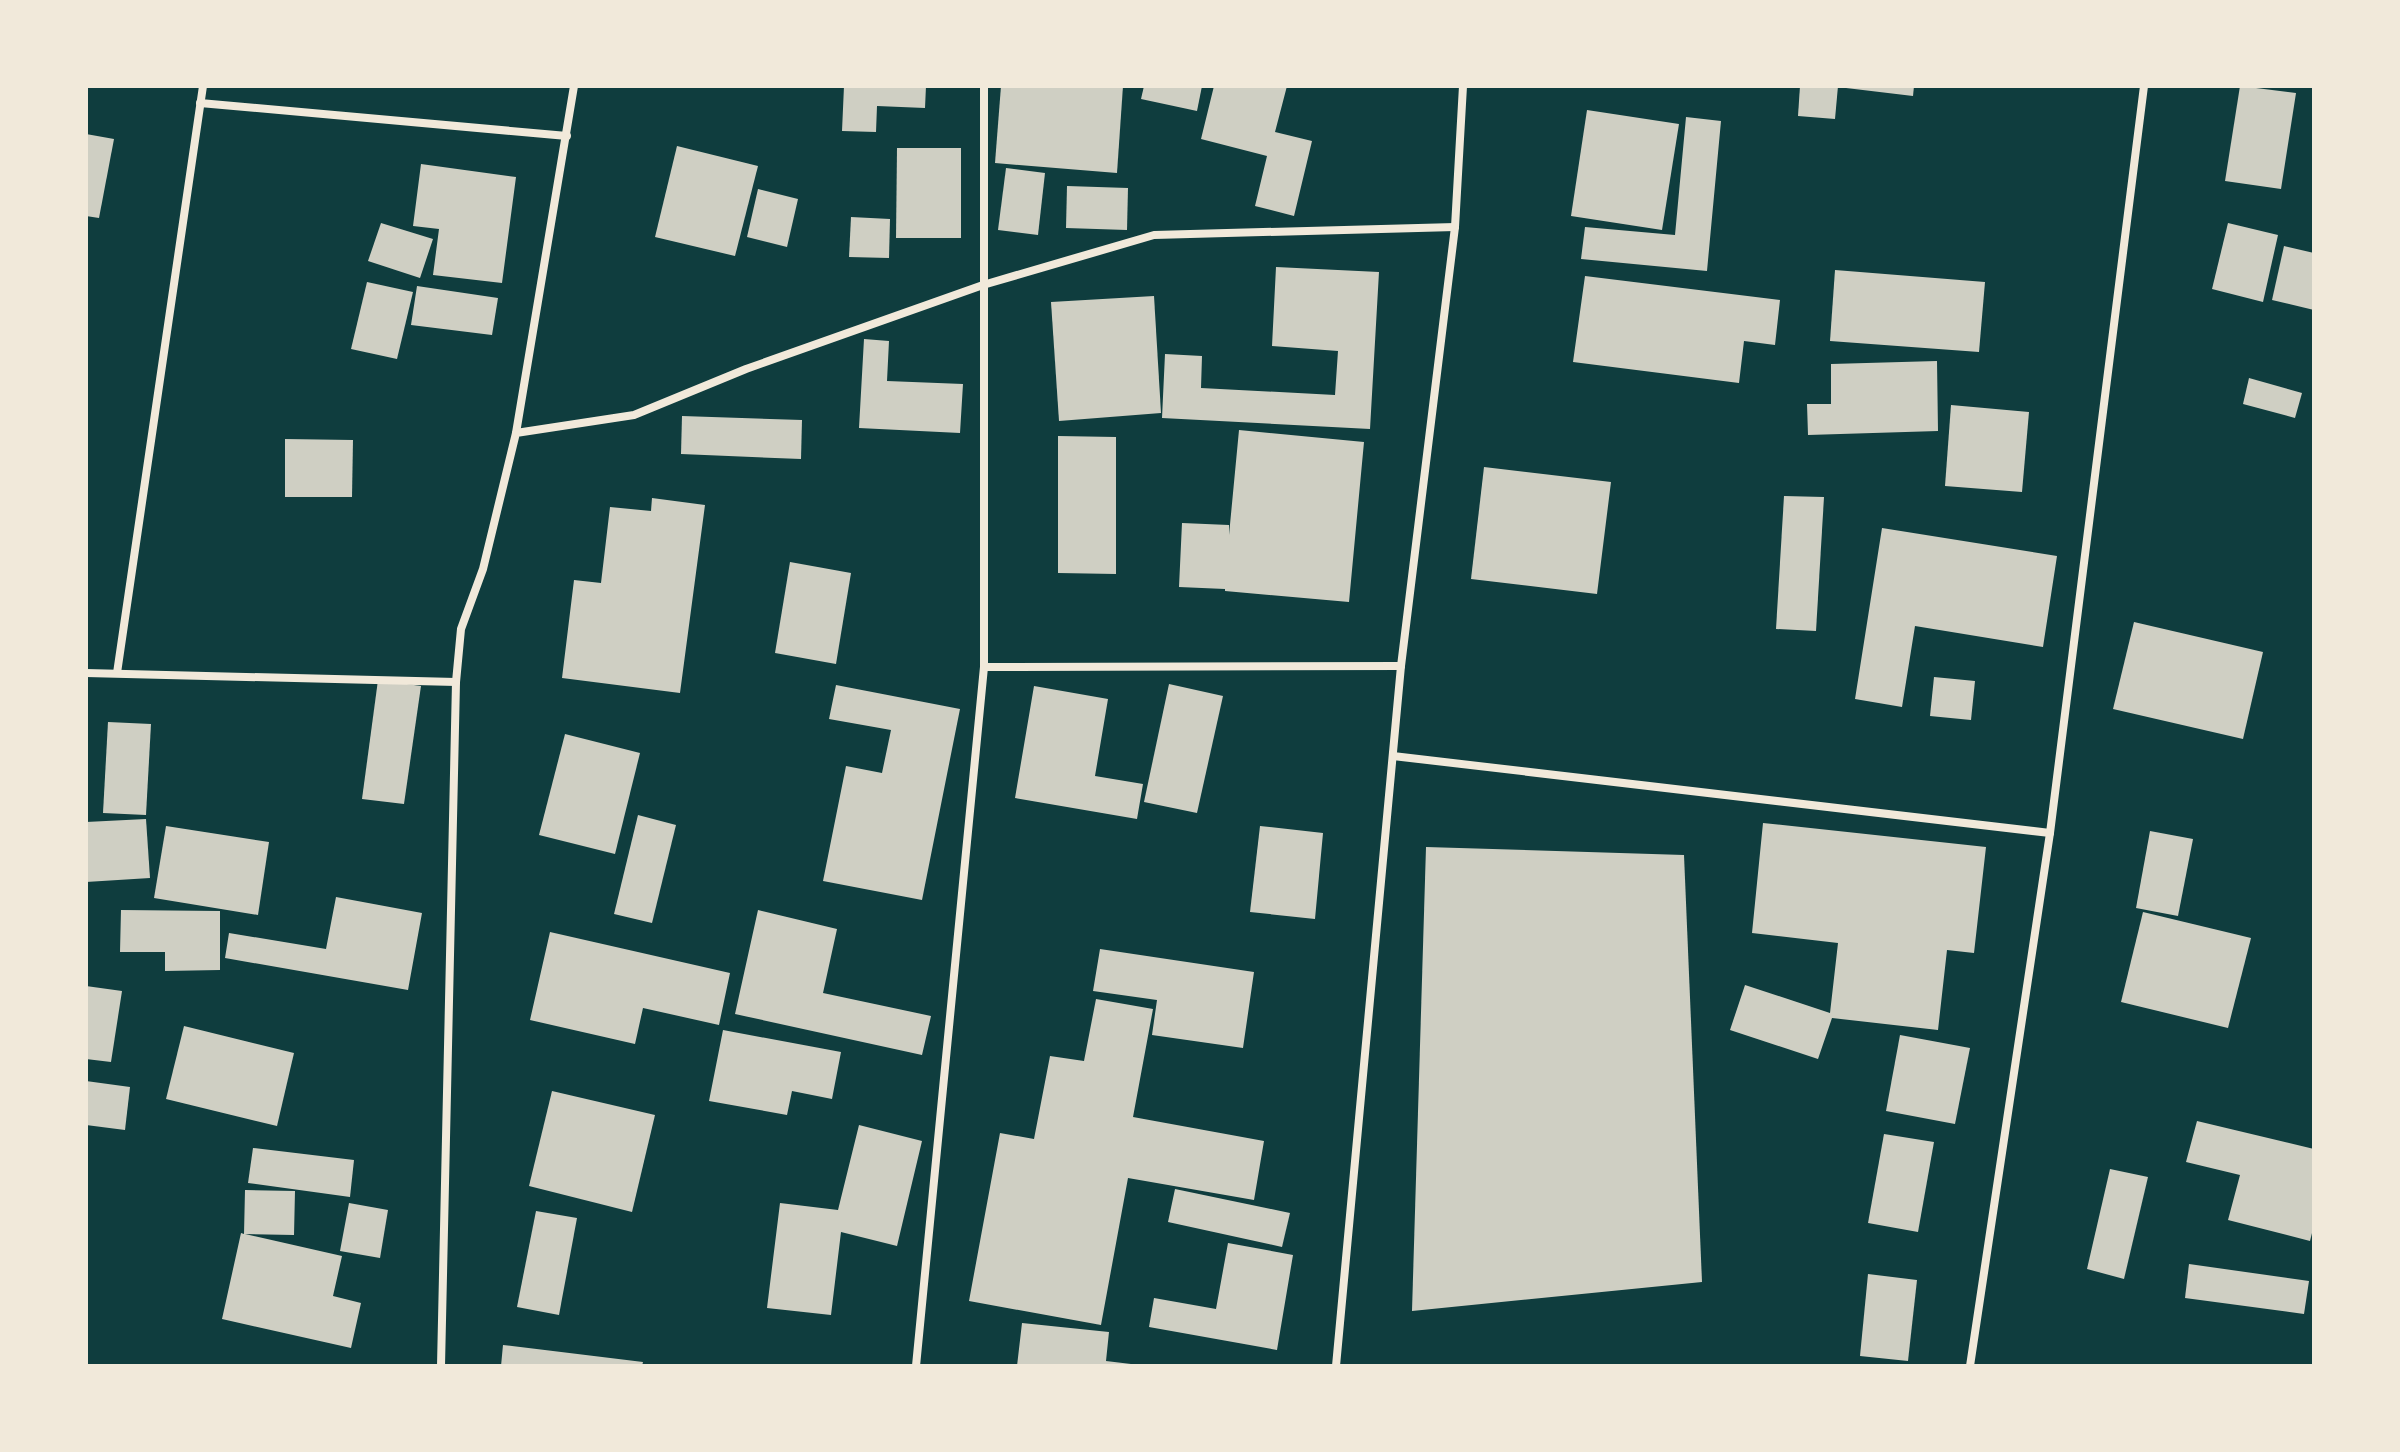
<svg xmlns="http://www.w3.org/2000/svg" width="2400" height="1452" viewBox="0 0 2400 1452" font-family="'Fira Sans',sans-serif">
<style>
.building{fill:#cfcfc3}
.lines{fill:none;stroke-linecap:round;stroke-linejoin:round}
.minor{stroke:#f1e9da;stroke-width:8}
</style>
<rect width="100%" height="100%" fill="#0f3d3e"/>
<g class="building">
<path d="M844 86H926L925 108 877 106 876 132 842 131Z"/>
<path d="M1001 86H1123L1117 173 995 163Z"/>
<path d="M1144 86H1202L1197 111 1141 99Z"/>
<path d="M1214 86H1287L1275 132 1312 141 1294 216 1255 206 1267 156 1201 139Z"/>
<path d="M1800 86H1838L1835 119 1798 116Z"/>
<path d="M1846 86H1914L1913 96 1846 88Z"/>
<path d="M2240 86 2296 93 2281 189 2225 181Z"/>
<path d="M1587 110 1679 124 1662 230 1571 216Z"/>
<path d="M1686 117 1721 121 1707 271 1581 259 1585 227 1675 235Z"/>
<path d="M86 134 114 139 99 218 86 216Z"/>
<path d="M677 146 758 166 735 256 655 237Z"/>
<path d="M897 148H961V238H896Z"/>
<path d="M421 164 516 177 502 283 433 275 439 229 413 226Z"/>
<path d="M1006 168 1045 173 1038 235 998 230Z"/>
<path d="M1067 186 1128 188 1127 230 1066 228Z"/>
<path d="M758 189 798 199 787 247 747 237Z"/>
<path d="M851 217 890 219 889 258 849 257Z"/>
<path d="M381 223 433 239 420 278 368 261Z"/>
<path d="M2228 223 2278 235 2263 302 2212 289Z"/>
<path d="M2284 246 2314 253V310L2272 300Z"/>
<path d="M1276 267 1379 272 1370 429 1162 418 1165 354 1202 356 1201 388 1335 395 1338 351 1272 346Z"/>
<path d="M1835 270 1985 282 1979 352 1830 341Z"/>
<path d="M1585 276 1780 300 1775 345 1744 341 1739 383 1573 362Z"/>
<path d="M367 282 413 292 397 359 351 349Z"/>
<path d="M417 286 498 298 492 335 411 325Z"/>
<path d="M1154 296 1161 413 1059 421 1051 302Z"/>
<path d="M864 339 889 341 887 381 963 384 960 433 859 428Z"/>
<path d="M1937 361 1938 431 1808 435 1807 404H1831V364Z"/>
<path d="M2249 378 2302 393 2295 418 2243 404Z"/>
<path d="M1951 405 2029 412 2022 492 1945 486Z"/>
<path d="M682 416 802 420 801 459 681 454Z"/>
<path d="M1239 430 1364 442 1349 602 1225 591V589L1179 587 1182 523 1229 525V535Z"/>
<path d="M1058 436 1116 437V574L1058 573Z"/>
<path d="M285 439 353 440 352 497H285Z"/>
<path d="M1484 467 1611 482 1597 594 1471 579Z"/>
<path d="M1784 496 1824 497 1816 631 1776 629Z"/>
<path d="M652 498 705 505 680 693 562 678 574 580 601 583 610 507 651 511Z"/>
<path d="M1882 528 2057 556 2043 647 1915 626 1902 707 1855 699Z"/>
<path d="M790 562 851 573 836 664 775 653Z"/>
<path d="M2134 622 2263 652 2243 739 2113 709Z"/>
<path d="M1934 677 1975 681 1971 720 1930 716Z"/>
<path d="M378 680 421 686 404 804 362 799Z"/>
<path d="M1169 684 1223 696 1197 813 1144 802Z"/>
<path d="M836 685 960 709 922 900 823 881 846 766 882 773 891 730 829 719Z"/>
<path d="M1034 686 1108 699 1095 776 1143 784 1137 819 1015 798Z"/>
<path d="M108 722 151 724 146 815 103 813Z"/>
<path d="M565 734 640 753 615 854 539 835Z"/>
<path d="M638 815 676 825 652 923 614 914Z"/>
<path d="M146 819 150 878 86 882V822Z"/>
<path d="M1763 823 1986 847 1974 953 1947 950 1938 1030 1832 1018 1818 1059 1730 1030 1745 985 1830 1013 1838 943 1752 933Z"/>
<path d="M166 826 269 842 258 915 154 898Z"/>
<path d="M1260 826 1323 833 1315 919 1250 912Z"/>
<path d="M2150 831 2193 839 2178 916 2136 908Z"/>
<path d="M1426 847 1684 855 1702 1282 1412 1311Z"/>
<path d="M336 897 422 913 408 990 225 958 229 933 326 949Z"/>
<path d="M121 910 220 911V970L165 971V952H120Z"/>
<path d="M758 910 837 929 823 993 931 1016 922 1055 735 1014Z"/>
<path d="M2143 912 2251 938 2228 1028 2121 1002Z"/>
<path d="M550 932 730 973 719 1025 643 1008 635 1044 530 1020Z"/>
<path d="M1100 949 1254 972 1243 1048 1152 1035 1157 1000 1093 991Z"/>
<path d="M86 986 122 991 111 1062 86 1059Z"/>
<path d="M1096 999 1153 1009 1133 1117 1264 1141 1254 1200 1128 1178 1101 1325 969 1301 1000 1133 1034 1139 1050 1056 1084 1061Z"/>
<path d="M184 1026 294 1053 277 1126 166 1099Z"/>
<path d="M723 1030 841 1052 832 1099 792 1091 787 1115 709 1101Z"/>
<path d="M1900 1035 1970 1048 1955 1124 1886 1111Z"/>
<path d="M86 1081 130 1087 125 1130 86 1125Z"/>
<path d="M552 1091 655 1115 632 1212 529 1186Z"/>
<path d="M2197 1121 2314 1149V1225L2310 1241 2228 1220 2240 1175 2186 1162Z"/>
<path d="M859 1125 922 1141 897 1246 841 1232 831 1315 767 1308 780 1203 838 1210Z"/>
<path d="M1884 1134 1934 1142 1918 1232 1868 1223Z"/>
<path d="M253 1148 354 1160 350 1197 248 1183Z"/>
<path d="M2110 1169 2148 1177 2124 1279 2087 1269Z"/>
<path d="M1175 1189 1290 1213 1282 1247 1168 1222Z"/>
<path d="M245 1190 295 1191 294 1235 245 1234 342 1256 333 1296 361 1303 351 1348 222 1319 241 1233 244 1234Z"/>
<path d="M349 1203 388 1210 380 1258 340 1251Z"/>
<path d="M536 1211 577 1218 559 1315 517 1307Z"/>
<path d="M1228 1243 1293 1255 1277 1350 1149 1327 1154 1298 1216 1309Z"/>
<path d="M2189 1264 2309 1281 2304 1314 2185 1298Z"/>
<path d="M1868 1274 1917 1280 1908 1361 1860 1356Z"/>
<path d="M1022 1323 1109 1332 1106 1361 1131 1364V1366H1017Z"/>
<path d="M503 1345 643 1362 642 1366H501Z"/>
</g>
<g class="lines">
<g class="minor">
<path d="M200 103 567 136"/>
<path d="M516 433 574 86"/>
<path d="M984 667 1401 666"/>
<path d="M86 673 456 682"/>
<path d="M117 673 203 86"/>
<path d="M1393 756 2050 833"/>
<path d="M441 1366 456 682 461 629 483 569 516 433 634 415 746 369 983 285 1154 235 1455 227"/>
<path d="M916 1366 984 667V86"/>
<path d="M1336 1366 1401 666 1455 227 1463 86"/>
<path d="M1970 1366 2050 833 2144 86"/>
</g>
</g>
<rect width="2400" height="1452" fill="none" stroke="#f1e9da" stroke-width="176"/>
</svg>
